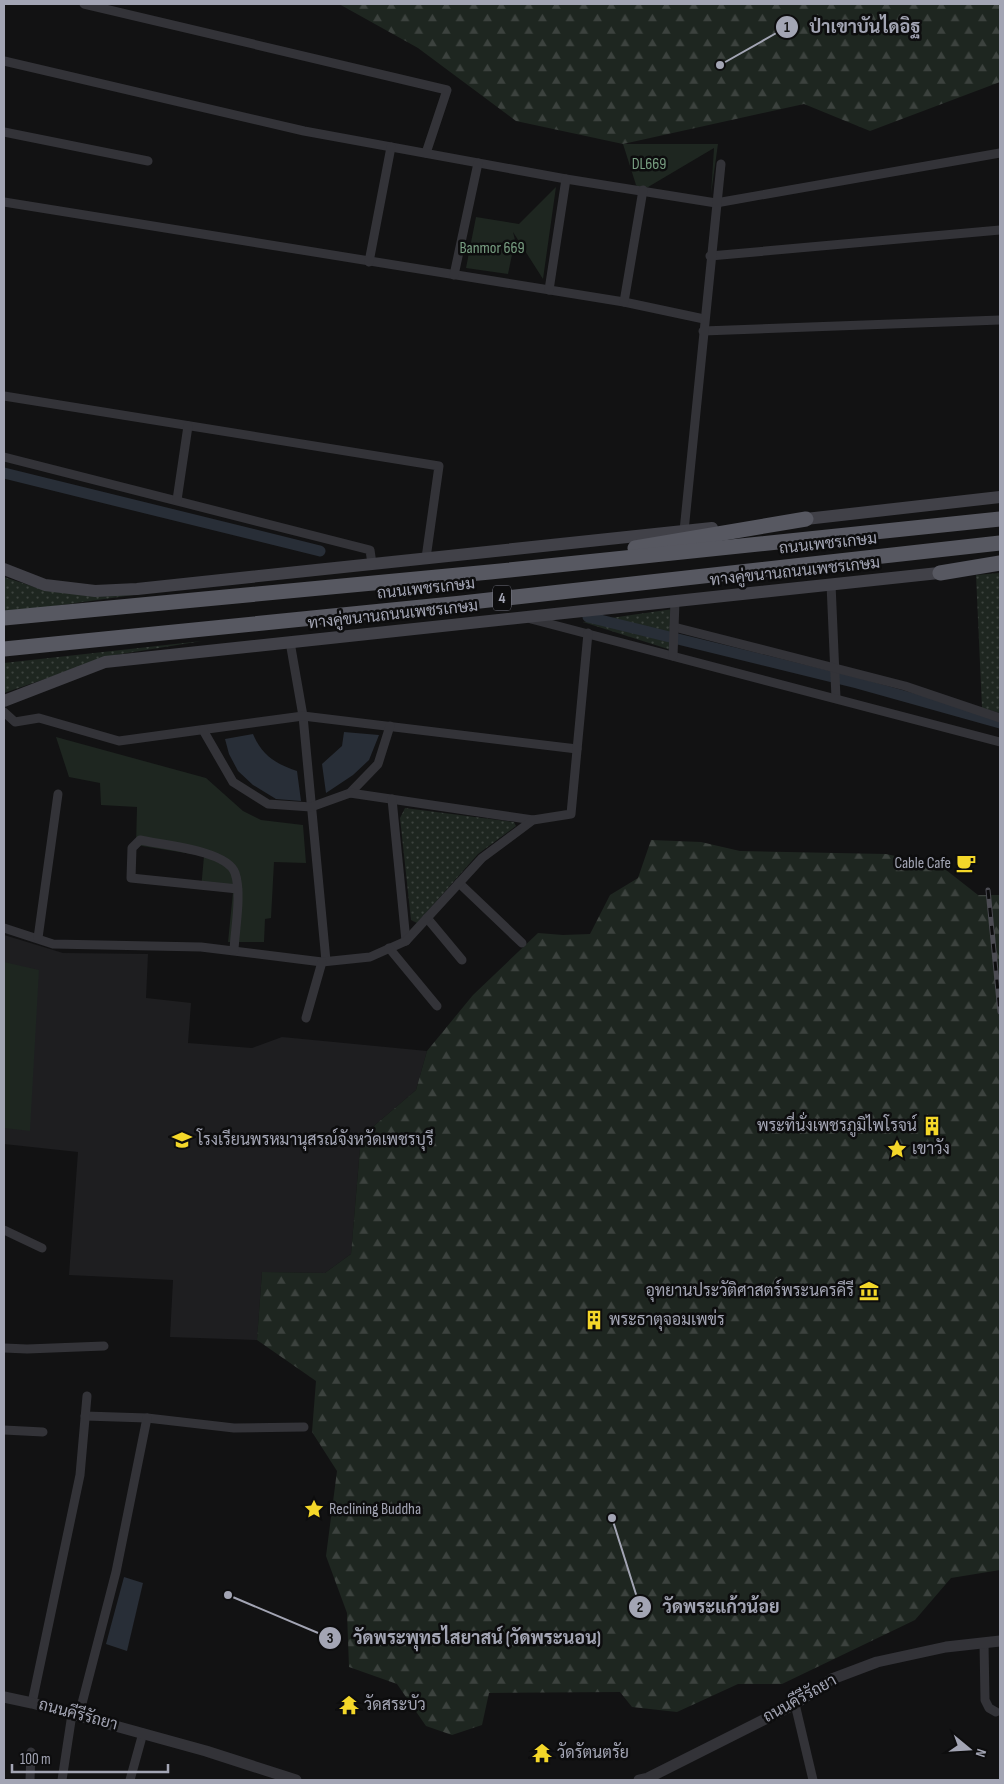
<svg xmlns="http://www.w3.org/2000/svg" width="1004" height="1784" viewBox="0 0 1004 1784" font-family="'Sofia Sans Condensed',Sarabun,sans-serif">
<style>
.built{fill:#1e1e20}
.grass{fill:url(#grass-dots)}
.forest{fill:url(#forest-firs)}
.park{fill:#1e2620}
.water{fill:#282e37}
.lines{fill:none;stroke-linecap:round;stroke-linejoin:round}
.canal{stroke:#282e37;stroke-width:11}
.minor{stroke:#333338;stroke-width:9}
.tertiary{stroke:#333338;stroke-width:11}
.secondary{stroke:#414148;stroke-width:12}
.trunk{stroke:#575861;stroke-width:15}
.rail-casing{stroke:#4c4c53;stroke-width:5}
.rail{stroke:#0d0d0e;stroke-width:3;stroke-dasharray:9;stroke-linecap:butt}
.labels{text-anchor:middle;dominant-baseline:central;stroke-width:5;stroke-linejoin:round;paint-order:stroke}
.shield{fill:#0d0d0e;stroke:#767782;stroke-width:1}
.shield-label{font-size:15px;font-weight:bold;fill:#a3a5b4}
.park-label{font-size:16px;fill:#79a083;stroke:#0d0d0e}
.street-label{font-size:16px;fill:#a3a5b4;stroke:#0d0d0e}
.poi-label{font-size:16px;fill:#a3a5b4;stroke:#0d0d0e;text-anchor:start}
.leader{fill:none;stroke:#a3a5b4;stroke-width:2}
.callout-dot{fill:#a3a5b4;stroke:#0d0d0e;stroke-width:2}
.mark-label{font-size:15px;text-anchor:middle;font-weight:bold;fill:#111}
.callout-label{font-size:18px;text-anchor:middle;font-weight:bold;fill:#a3a5b4;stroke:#0d0d0e;stroke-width:5;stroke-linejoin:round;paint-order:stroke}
</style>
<defs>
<pattern id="grass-dots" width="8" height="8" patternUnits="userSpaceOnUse" patternTransform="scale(1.25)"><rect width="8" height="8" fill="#1e2620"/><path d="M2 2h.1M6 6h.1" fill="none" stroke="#3c423e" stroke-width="1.8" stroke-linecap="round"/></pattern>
<pattern id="forest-firs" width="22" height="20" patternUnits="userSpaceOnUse" patternTransform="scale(1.25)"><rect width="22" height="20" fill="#1e2620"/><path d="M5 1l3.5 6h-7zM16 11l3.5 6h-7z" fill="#3c423e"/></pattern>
</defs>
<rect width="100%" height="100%" fill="#121213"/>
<path class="built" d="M4 935 63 953 148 954 146 998 191 1003 188 1043 252 1048 282 1037 427 1051 416 1090 361 1137 351 1254 325 1273 262 1272 257 1340 170 1337 173 1280 69 1275 78 1152 4 1144Z"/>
<g class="grass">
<path d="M1000 573V713L982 708 976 575Z"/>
<path d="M4 577 47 591 155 592 4 613Z"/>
<path d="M673 609 671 650 583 622Z"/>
<path d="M202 641 115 655 4 693V663Z"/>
<path d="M405 808 514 822 516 826 478 854 417 923 411 920 400 818Z"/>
</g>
<g class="forest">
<path d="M339 4H1000V82L870 131 804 104 623 144 516 121 418 48Z"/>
<path d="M651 840 701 842 740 851 886 854 941 866 978 895H1000V1570L951 1578 915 1620 782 1684H738L677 1712 632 1707 620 1692 489 1693 482 1725 452 1735 426 1726 397 1684 349 1667 347 1613 326 1556 337 1471 312 1432 316 1381 257 1340 262 1272 325 1273 351 1254 361 1137 416 1090 427 1051 473 995 538 933 563 935 590 934 610 895 638 878Z"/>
</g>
<g class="park">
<path d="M623 144H718L711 194 714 148 643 190 636 185Z"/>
<path d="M556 187 543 279 513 232 515 240 508 274 466 268 476 217 519 224Z"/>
<path d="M56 737 206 778 243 811 261 820 303 825 306 863 274 862 271 918 265 919 264 942H228L233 892 201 889 204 856 136 845 137 807 101 805 100 783 69 777Z"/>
<path d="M4 962 39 970 30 1131 4 1128Z"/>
</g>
<g class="water">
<path d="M344 732 379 735 369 760 353 775 326 793 322 764 342 746Z"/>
<path d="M253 734C262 756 276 764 297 771L301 801 276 799 253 785 238 771 229 754 225 739Z"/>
<path d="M124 1577 143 1583 127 1651 106 1644Z"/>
</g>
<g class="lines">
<g class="canal">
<path d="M4 473 320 551"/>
<path d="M588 617 857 683 1000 723"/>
</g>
<g class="minor">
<path d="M84 4 447 90 426 153"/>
<path d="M4 61 304 131 566 179 716 203 1000 153"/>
<path d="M4 132 148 161"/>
<path d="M4 202 624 302 704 319"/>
<path d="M710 256 1000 230"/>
<path d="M369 262 391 147"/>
<path d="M454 275 478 163"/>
<path d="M549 290 566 179"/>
<path d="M624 302 643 190"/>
<path d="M703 331 1000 320"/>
<path d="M4 396 439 466 426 558"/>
<path d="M4 457 370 550 372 564"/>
<path d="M177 500 188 426"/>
<path d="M684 531 721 164"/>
<path d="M831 584 836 698"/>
<path d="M531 619 1000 742"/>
<path d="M674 627 905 686 1000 718"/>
<path d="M290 642 303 716 326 961"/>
<path d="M673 656 675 601"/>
<path d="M4 712 15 722 39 718 119 741 303 716 577 749"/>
<path d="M203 730 233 782 268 804 311 807 350 793 378 764 390 726"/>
<path d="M350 793 533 820"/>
<path d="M392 799 406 941"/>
<path d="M459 883 522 943"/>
<path d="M427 918 462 960"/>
<path d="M4 928 53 944 201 947 322 962 370 957 406 941 482 858 533 820 571 814 588 633"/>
<path d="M38 938 58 794"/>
<path d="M389 948 437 1006"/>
<path d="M234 950C235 929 242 893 235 873 227 850 162 845 140 840L132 848 131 878 238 889"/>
<path d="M306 1018 322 962"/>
<path d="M4 1230 42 1248"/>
<path d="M4 1348 27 1349 104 1346"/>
<path d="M85 1416 147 1418 234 1428 304 1427"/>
<path d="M4 1430 43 1432"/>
<path d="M984 1643 985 1700 989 1708 996 1712"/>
<path d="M32 1703 80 1475 87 1396"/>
<path d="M795 1704 813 1780"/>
<path d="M79 1715 116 1572 147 1418"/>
<path d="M30 1780 31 1752"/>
<path d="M62 1780 72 1714"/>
<path d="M130 1780 143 1733"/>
</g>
<g class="tertiary">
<path d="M4 1697 32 1703 206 1751 296 1780"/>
<path d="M639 1780 648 1778 795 1704 832 1679 877 1662 946 1647 1000 1641"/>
</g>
<g class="secondary">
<path d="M797 520 1000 497"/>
<path d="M4 569 45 585 95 591 137 589 712 528"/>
<path d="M4 701 105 662 948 572"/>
</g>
<g class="trunk">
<path d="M635 548 806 519"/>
<path d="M940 573 1000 563"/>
<path d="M4 618 490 572 1000 519"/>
<path d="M4 649 462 603 1000 543"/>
</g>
<defs>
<path id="rail" d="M988 890 1000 1012"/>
</defs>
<use href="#rail" class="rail-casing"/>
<use href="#rail" class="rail"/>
</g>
<defs>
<symbol id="cafe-bare" viewBox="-9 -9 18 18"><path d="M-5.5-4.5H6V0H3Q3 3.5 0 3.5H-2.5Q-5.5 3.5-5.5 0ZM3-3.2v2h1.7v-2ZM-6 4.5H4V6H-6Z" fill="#f4d729" stroke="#0d0d0e" stroke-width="2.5" paint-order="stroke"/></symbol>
<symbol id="building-bare" viewBox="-9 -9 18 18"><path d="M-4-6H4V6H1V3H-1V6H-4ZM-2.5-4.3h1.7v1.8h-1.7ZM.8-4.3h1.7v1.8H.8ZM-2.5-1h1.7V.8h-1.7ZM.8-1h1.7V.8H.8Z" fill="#f4d729" stroke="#0d0d0e" stroke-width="2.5" paint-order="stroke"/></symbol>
<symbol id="school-bare" viewBox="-9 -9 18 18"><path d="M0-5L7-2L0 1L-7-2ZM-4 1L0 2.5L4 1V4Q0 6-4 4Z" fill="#f4d729" stroke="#0d0d0e" stroke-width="2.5" paint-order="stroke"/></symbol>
<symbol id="sight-bare" viewBox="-9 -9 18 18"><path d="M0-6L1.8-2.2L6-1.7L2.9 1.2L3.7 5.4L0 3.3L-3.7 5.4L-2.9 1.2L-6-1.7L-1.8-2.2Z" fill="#f4d729" stroke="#0d0d0e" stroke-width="2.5" paint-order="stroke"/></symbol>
<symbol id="museum-bare" viewBox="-9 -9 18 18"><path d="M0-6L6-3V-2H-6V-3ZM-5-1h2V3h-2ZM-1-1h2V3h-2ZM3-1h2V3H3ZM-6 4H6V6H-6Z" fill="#f4d729" stroke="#0d0d0e" stroke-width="2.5" paint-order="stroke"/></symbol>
<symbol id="temple-bare" viewBox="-9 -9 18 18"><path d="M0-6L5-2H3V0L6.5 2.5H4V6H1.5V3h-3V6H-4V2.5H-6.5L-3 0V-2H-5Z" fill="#f4d729" stroke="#0d0d0e" stroke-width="2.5" paint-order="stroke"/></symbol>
</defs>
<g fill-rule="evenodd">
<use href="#cafe-bare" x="952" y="849" width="28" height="28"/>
<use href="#building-bare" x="918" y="1112" width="28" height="28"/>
<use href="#school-bare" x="168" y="1126" width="28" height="28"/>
<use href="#sight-bare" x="883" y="1135" width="28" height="28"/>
<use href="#museum-bare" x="855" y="1277" width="28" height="28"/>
<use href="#building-bare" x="580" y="1306" width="28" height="28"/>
<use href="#sight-bare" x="300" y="1495" width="28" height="28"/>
<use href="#temple-bare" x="335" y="1691" width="28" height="28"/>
<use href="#temple-bare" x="528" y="1739" width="28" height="28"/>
</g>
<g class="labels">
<rect class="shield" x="493" y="585.5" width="18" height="25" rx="4"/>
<g class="shield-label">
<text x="502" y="598">4</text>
</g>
<g class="park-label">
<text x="649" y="164">DL669</text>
<text x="492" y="248">Banmor 669</text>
</g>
<g class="street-label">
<text transform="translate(828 544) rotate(-6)">ถนนเพชรเกษม</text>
<text transform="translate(795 572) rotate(-6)">ทางคู่ขนานถนนเพชรเกษม</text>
<text transform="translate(426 589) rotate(-6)">ถนนเพชรเกษม</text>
<text transform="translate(393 615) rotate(-6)">ทางคู่ขนานถนนเพชรเกษม</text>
<text transform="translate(800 1699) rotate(-29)">ถนนคีรีรัถยา</text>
<text transform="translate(78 1715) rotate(15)">ถนนคีรีรัถยา</text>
</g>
<g class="poi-label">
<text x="951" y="863" text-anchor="end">Cable Cafe</text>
<text x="917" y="1126" text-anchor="end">พระที่นั่งเพชรภูมิไพโรจน์</text>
<text x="197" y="1140">โรงเรียนพรหมานุสรณ์จังหวัดเพชรบุรี</text>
<text x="912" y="1149">เขาวัง</text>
<text x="854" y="1291" text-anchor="end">อุทยานประวัติศาสตร์พระนครคีรี</text>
<text x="609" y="1320">พระธาตุจอมเพข่ร</text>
<text x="329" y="1509">Reclining Buddha</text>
<text x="364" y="1705">วัดสระบัว</text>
<text x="557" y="1753">วัดรัตนตรัย</text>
</g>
</g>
<path class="leader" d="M720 65L787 27M612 1518L640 1607M228 1595L330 1638"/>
<g class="callout-dot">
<circle cx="720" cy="65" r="5"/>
<circle cx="612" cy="1518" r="5"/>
<circle cx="228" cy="1595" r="5"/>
<circle cx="787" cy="27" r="12"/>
<circle cx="640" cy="1607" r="12"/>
<circle cx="330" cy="1638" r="12"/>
</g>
<g class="mark-label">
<text x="787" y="32">1</text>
<text x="640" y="1612">2</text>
<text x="330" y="1643">3</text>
</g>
<g class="callout-label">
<text x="865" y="33">ป่าเขาบันไดอิฐ</text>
<text x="721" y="1613">วัดพระแก้วน้อย</text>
<text x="477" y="1644">วัดพระพุทธไสยาสน์ (วัดพระนอน)</text>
</g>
<rect width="1004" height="1784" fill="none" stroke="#a3a5b4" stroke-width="10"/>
<g transform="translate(969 1749) rotate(108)" stroke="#0d0d0e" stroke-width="4" paint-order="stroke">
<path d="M0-4L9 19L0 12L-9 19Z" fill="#a3a5b4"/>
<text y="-8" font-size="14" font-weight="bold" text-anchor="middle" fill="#a3a5b4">N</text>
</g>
<path d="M12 1764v8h156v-8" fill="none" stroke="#a3a5b4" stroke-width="2.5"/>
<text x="20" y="1764" font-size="15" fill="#a3a5b4" stroke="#0d0d0e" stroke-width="4" paint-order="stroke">100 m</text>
</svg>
